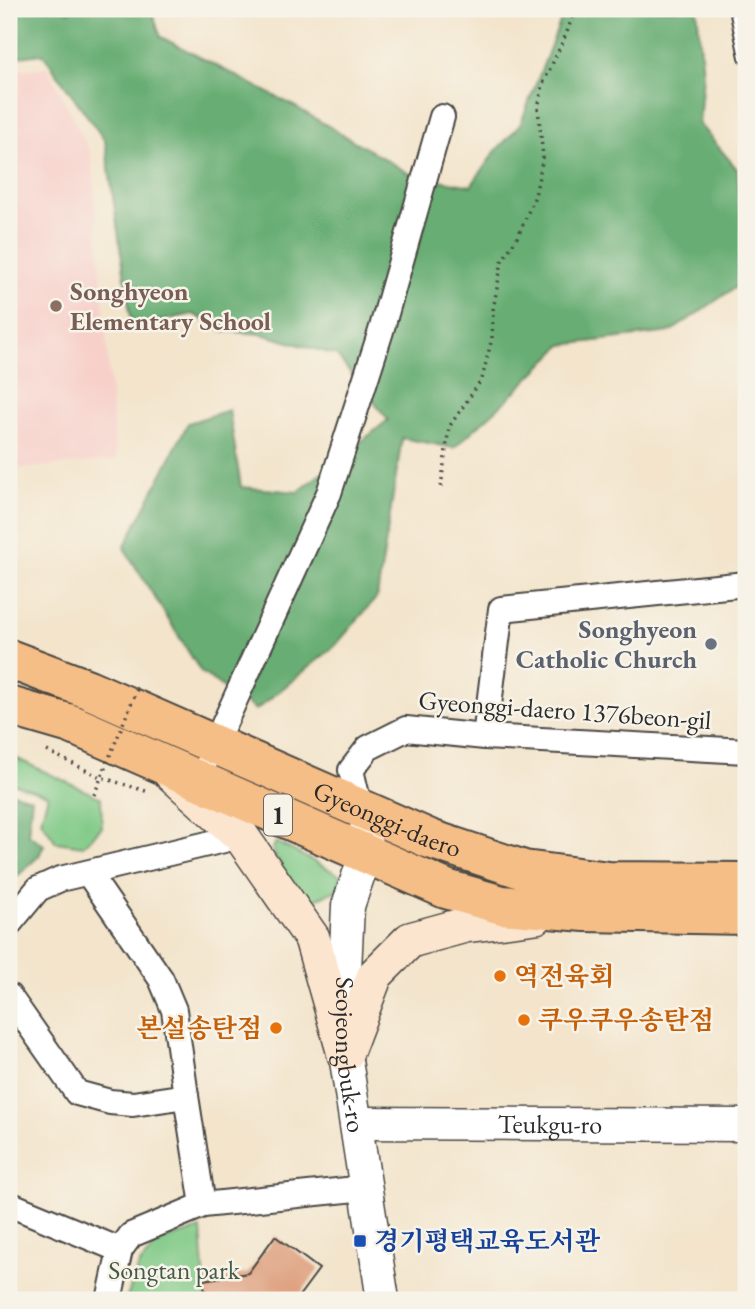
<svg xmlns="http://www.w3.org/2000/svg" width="755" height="1309" viewBox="0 0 755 1309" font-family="'EB Garamond','Noto Serif KR',serif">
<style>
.built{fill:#f7d0ca}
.green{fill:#7fc986;stroke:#557a58;stroke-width:2}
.forest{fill:#67ad73;stroke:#496c4f;stroke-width:2}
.building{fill:#db9773}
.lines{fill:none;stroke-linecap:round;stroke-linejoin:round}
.service-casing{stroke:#494743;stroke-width:16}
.minor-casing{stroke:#494743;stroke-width:28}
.tertiary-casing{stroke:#494743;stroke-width:35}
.secondary-casing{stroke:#494743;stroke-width:38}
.primary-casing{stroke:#494743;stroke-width:42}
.path{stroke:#494743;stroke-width:3.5;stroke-dasharray:2 5;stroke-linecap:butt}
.service{stroke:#fff;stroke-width:12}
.minor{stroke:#fff;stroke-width:24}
.tertiary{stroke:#fff;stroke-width:32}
.secondary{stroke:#fbe5cf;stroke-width:35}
.primary{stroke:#f6be87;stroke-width:38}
.path-bridge{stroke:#494743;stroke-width:3.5;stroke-dasharray:2 5;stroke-linecap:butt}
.education-dot{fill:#8d6e63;stroke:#f7f3e8;stroke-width:2.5}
.worship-dot{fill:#6b7280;stroke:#f7f3e8;stroke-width:2.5}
.food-dot{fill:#e8710a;stroke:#f7f3e8;stroke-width:2.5}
.transit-dot{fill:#1a4fb4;stroke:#f7f3e8;stroke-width:2.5}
.labels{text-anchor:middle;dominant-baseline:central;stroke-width:5;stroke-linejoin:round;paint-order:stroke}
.shield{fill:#f7f3e8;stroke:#686764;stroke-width:2}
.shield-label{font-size:24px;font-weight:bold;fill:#2b2b2b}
.education-label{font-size:26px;font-weight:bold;fill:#785e54;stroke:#f7f3e8;text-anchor:start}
.worship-label{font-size:26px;font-weight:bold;fill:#5b616d;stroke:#f7f3e8;text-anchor:end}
.street-label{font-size:26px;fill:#2b2b2b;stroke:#f7f3e8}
.food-label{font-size:26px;font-weight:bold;fill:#c56008;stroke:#f7f3e8;text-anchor:start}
.transit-label{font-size:26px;font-weight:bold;fill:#164399;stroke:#f7f3e8;text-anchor:start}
.park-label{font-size:26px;fill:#445a46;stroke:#f7f3e8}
</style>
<rect width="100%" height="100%" fill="#f7f3e8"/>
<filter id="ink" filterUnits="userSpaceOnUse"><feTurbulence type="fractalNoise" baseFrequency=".0143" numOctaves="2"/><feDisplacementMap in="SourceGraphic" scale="14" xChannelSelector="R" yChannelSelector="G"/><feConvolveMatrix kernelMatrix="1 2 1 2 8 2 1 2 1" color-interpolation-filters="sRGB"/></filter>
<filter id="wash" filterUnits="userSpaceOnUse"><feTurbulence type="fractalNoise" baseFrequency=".00686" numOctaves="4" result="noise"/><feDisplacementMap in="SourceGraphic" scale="28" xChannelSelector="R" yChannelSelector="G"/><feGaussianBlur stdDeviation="1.57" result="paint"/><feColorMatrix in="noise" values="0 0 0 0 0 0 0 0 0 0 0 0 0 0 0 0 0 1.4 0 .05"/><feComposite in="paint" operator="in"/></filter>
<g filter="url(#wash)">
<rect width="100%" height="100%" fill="#f3e4cb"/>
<path class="built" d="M47 67 91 153 116 460 9 470V71Z"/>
<g class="green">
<path d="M9 755 101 798 102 827 83 846 56 842 41 820 48 795 9 782Z"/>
<path d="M276 842 342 876 341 888 303 905 272 850Z"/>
<path d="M201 1229 206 1300H126L139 1265 159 1241Z"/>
</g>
<g class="forest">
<path d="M9 9H64L69 12 72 9H151L161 37 292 105 412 175 471 186 494 153 520 125 565 9H697L703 74 699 124 737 169 746 280 670 332 562 345 512 395 454 448 402 438 377 597 335 646 256 710 201 672 124 548 188 423 229 410 241 487 298 492 388 420 336 355 261 334 223 331 193 314 132 327 105 141 43 54 9 58Z"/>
<path d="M9 792 32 798 28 834 44 845 39 856 9 884Z"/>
</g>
<g id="blocks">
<path class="building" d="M275 1236 319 1269 296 1300H206L203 1280 248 1273Z"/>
</g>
</g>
<g filter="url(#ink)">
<use href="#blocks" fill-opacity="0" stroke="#494743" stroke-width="2"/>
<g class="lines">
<defs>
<path id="service" d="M736 9 746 57"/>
<g id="minor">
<path d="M485 737 501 609 746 584"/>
<path d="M209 757 329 493 381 331 442 117"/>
<path d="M360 808 351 770 368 748 406 729 485 737 746 751"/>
<path d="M9 924 38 889 60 879 241 836"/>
<path d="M9 996 77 1093 110 1102 133 1104 186 1096 174 1010 161 979 88 873"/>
<path d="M186 1096 203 1205"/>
<path d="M9 1204 120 1250"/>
<path d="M109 1300 120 1250 131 1235 203 1205 365 1188"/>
</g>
<g id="tertiary">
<path id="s1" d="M365 832 366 853 348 906 345 970V1054L383 1300"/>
<path id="s2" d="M356 1123 746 1125"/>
</g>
<g id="secondary">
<path d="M171 773 241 836 312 938 345 1054"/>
<path d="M345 1054 375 975 410 940 465 925 536 916"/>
</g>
<g id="primary">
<path id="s3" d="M9 659 88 689 430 839 524 870 609 881 746 882"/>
<path d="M9 706 71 724 446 889 502 905 585 912 746 915"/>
</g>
</defs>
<use href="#service" class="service-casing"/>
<use href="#minor" class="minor-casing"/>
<use href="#tertiary" class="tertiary-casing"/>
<use href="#secondary" class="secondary-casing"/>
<use href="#primary" class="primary-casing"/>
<g class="path">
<path d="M441 487 449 427 482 379 492 338 493 310 502 261 518 236 535 196 543 157 538 108 543 84 567 32 575 9"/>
<path d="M47 751 100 777 149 792"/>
</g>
<use href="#service" class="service"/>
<use href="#minor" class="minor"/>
<use href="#tertiary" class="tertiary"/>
<use href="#secondary" class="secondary"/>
<use href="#primary" class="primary"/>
<path class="path-bridge" d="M94 795 138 687"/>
</g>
</g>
<circle class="education-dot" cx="56" cy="306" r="7"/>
<circle class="worship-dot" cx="711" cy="644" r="7"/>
<g class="food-dot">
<circle cx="500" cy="976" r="7"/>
<circle cx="524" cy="1020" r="7"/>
<circle cx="276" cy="1028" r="7"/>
</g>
<rect class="transit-dot" x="353" y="1234" width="14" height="14" rx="3.5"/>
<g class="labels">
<rect class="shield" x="264" y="794.5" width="28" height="41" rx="5"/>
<g class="shield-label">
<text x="278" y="815">1</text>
</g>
<g class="education-label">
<text x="70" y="291">Songhyeon<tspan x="70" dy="30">Elementary School</tspan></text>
</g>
<g class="worship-label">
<text x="697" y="629">Songhyeon<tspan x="697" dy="30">Catholic Church</tspan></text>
</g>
<g class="street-label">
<text transform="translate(565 710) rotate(4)">Gyeonggi-daero 1376beon-gil</text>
<text stroke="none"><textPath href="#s3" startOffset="411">Gyeonggi-daero</textPath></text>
<text stroke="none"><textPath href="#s1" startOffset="226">Seojeongbuk-ro</textPath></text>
<text stroke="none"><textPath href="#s2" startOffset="194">Teukgu-ro</textPath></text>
</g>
<g class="food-label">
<text x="514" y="976">역전육회</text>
<text x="538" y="1020">쿠우쿠우송탄점</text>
<text x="262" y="1028" text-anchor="end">본설송탄점</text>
</g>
<g class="transit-label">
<text x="374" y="1241">경기평택교육도서관</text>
</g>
<g class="park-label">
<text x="174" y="1270">Songtan park</text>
</g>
</g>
<rect width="755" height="1309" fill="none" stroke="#f7f3e8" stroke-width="35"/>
</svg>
